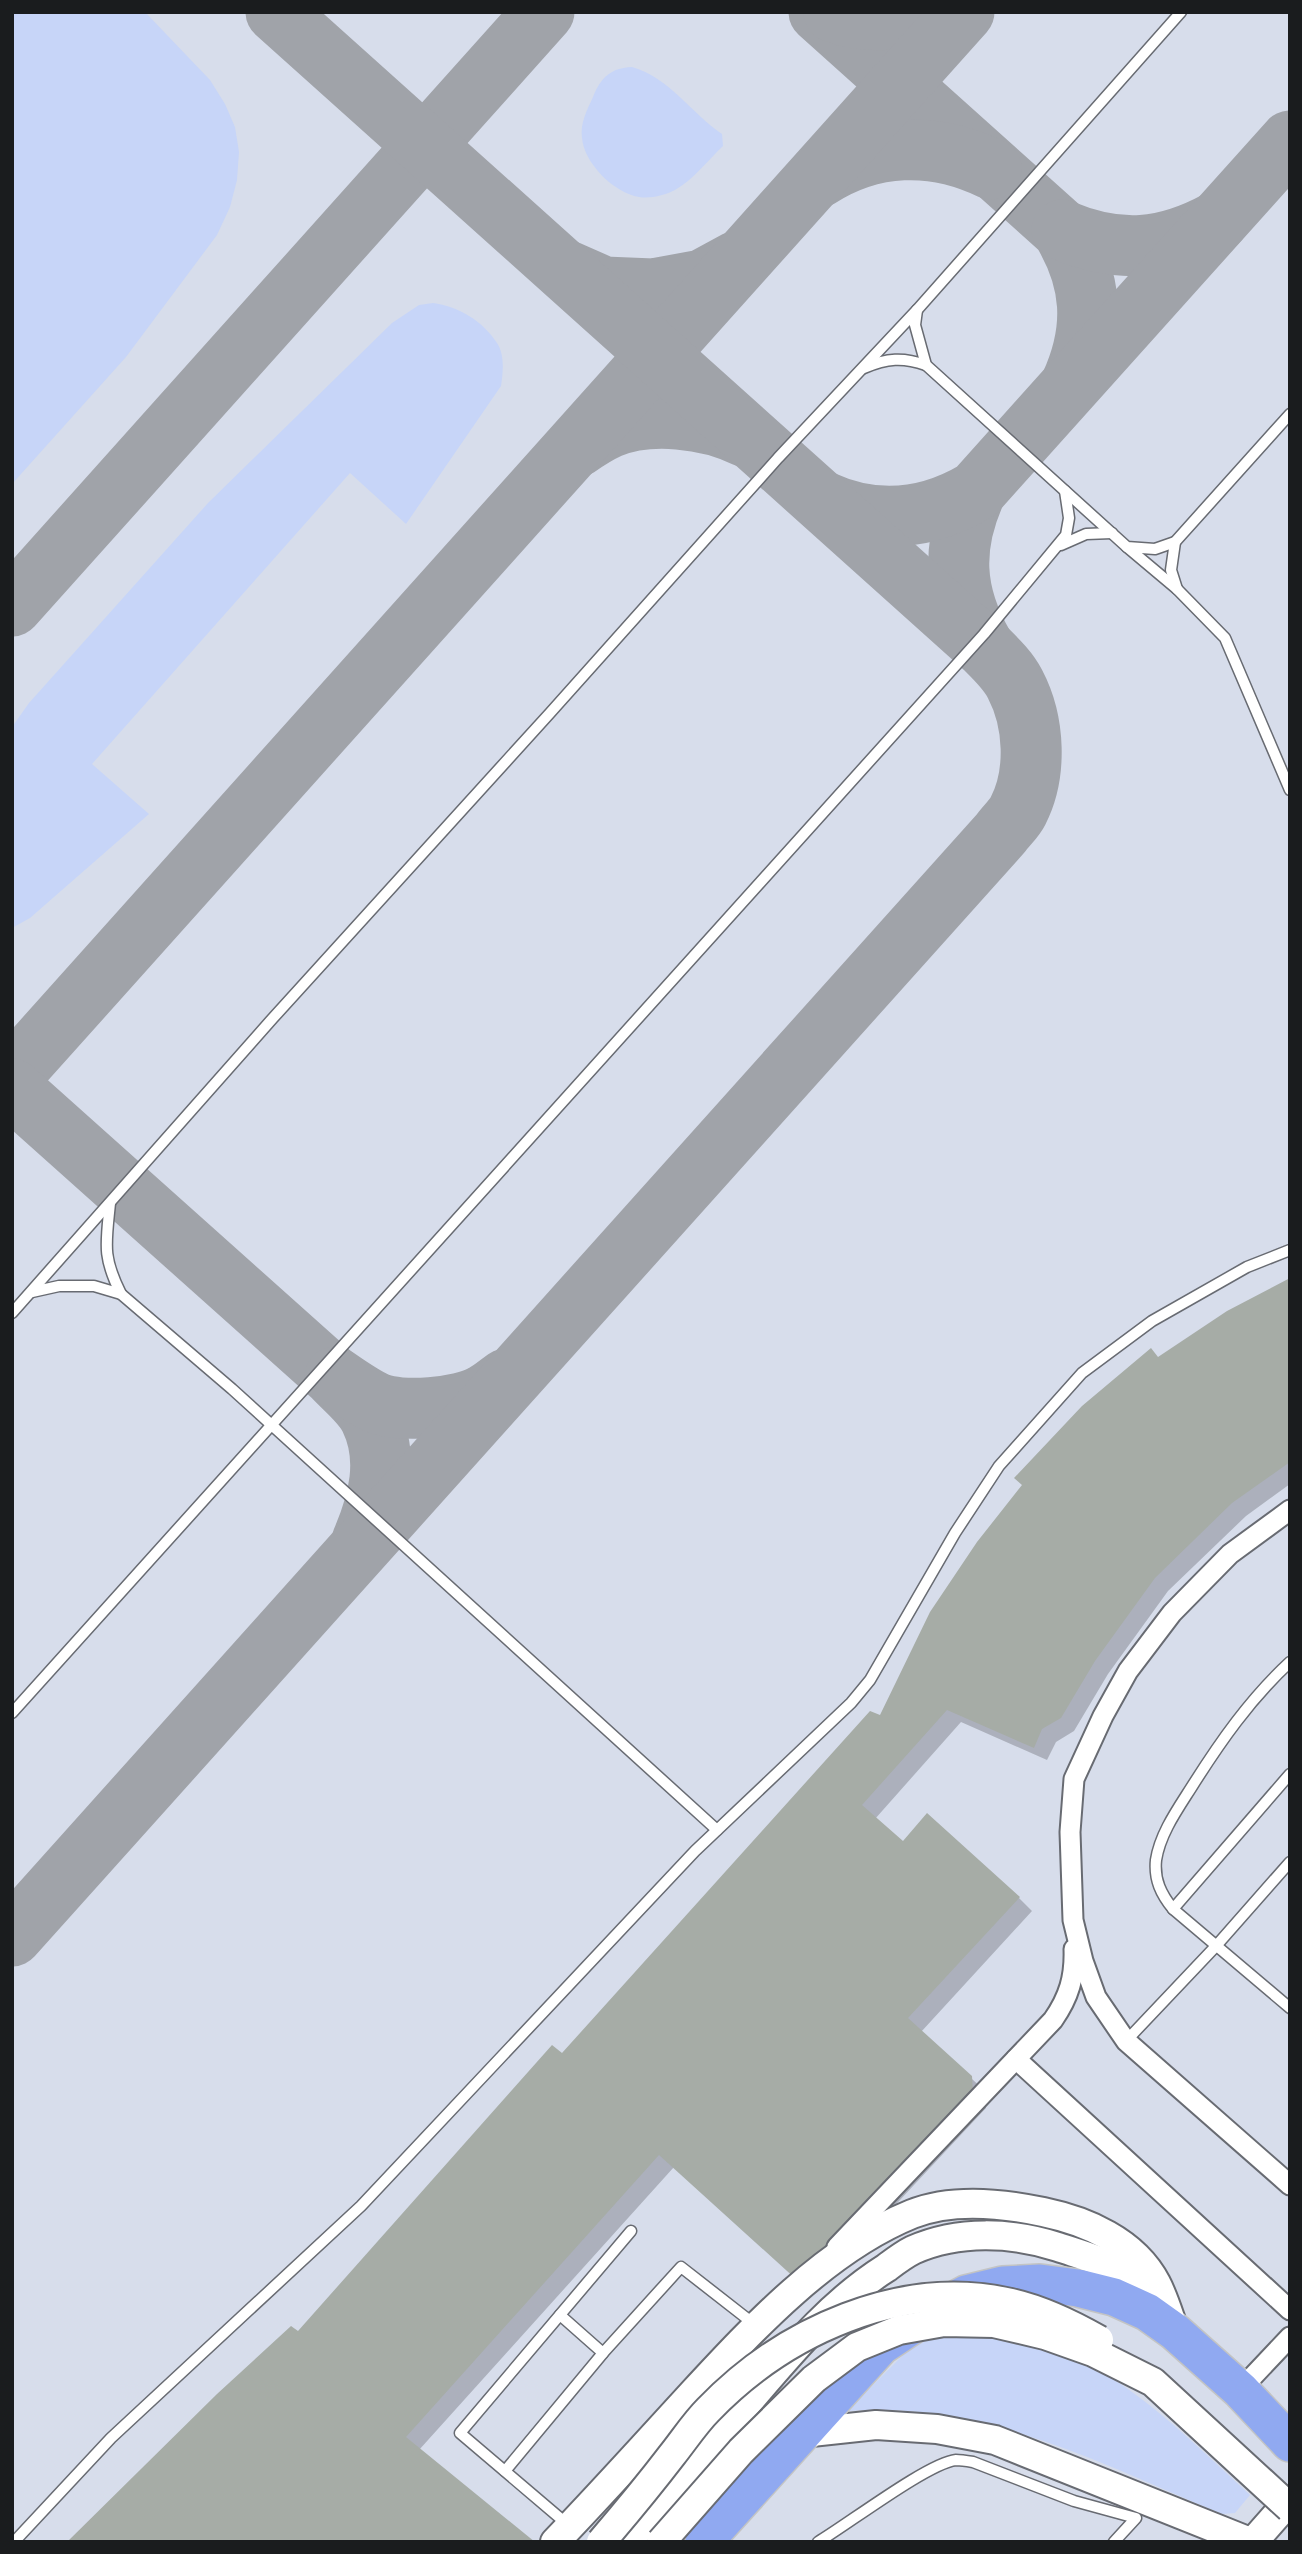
<svg xmlns="http://www.w3.org/2000/svg" width="1302" height="2554" viewBox="0 0 1302 2554" font-family="Barlow,sans-serif">
  <rect width="100%" height="100%" fill="#e5e8f0"/>
  <!-- built -->
  <rect fill="#d7ddeb" x="12" y="12" width="1278" height="2530"/>
  <!-- green -->
  <g fill="#c7d5f8">
    <polygon points="12,12 145,12 210,80 225,104 235,127 239,152 237,180 230,207 217,235 126,357 12,484"/>
    <path d="M632,67C669,77 692,114 722,134L723,146C708,160 693,180 675,190C665,195 651,199 639,197C614,193 584,163 582,138C580,123 587,110 593,97C601,77 611,68 632,67Z"/>
    <path d="M433,303C458,306 483,321 497,343C505,355 503,373 501,386L406,524L350,473L92,764L149,814L30,918L12,928V727L29,703L208,503L392,323L419,305Z"/>
    <path d="M967,2334C995,2335 1025,2338 1052,2348C1130,2377 1190,2440 1250,2495L1235,2513L1222,2514C1101,2464 982,2400 847,2411L917,2341Z"/>
  </g>
  <!-- shadow -->
  <polygon fill="#0003" points="1290,1280 1290,1484 1246,1516 1168,1591 1108,1674 1074,1731 1056,1742 1047,1760 961,1722 875,1819 903,1843 1019,1898 1032,1911 921,2032 985,2091 986,2108 813,2293 674,2167 419,2450 70,2542 299,2333 881,1717 1159,1359"/>
  <g fill="none" stroke-linecap="round" stroke-linejoin="round">
    <!-- taxiway -->
    <g stroke="#a0a3a9" stroke-width="61">
      <path d="M819,12L1062,230C1093,281 1096,329 1071,384"/>
      <path d="M834,12C866,25 903,19 936,12"/>
      <path d="M818,178C872,143 933,141 991,169"/>
      <path d="M1062,230C1119,254 1165,250 1218,221"/>
      <polyline points="568,271 604,287 653,289 702,280 737,261"/>
      <path d="M577,447C587,440 598,433 609,428C649,411 708,418 746,437"/>
      <path d="M976,491C951,546 953,593 983,645"/>
      <path d="M822,501C874,525 927,520 976,491L1290,141"/>
      <polyline points="12,606 544,12"/>
      <polyline points="12,1075 964,12"/>
      <path d="M12,1089L333,1376C345,1389 362,1402 370,1418C390,1459 379,1501 362,1541"/>
      <path d="M335,1377C348,1386 362,1396 377,1403C401,1413 460,1408 483,1395C491,1391 499,1384 506,1379"/>
      <path d="M12,1936L1001,833C1006,826 1014,819 1018,811C1037,774 1035,722 1015,684C1008,670 995,658 984,647L276,12"/>
    </g>
  </g>
  <!-- building -->
  <polygon fill="#a6aca6" points="1290,1278 1290,1462 1232,1503 1155,1578 1095,1661 1061,1718 1042,1729 1034,1748 947,1710 862,1805 903,1841 927,1813 1020,1897 908,2018 972,2076 973,2094 798,2281 659,2155 406,2437 535,2542 67,2542 217,2394 291,2326 298,2331 552,2045 562,2053 870,1711 880,1715 930,1612 977,1542 1022,1485 1014,1478 1082,1406 1151,1348 1158,1357 1227,1311"/>
  <g fill="none" stroke-linecap="round" stroke-linejoin="round">
    <!-- lane casing -->
    <g stroke="#686b72" stroke-width="13">
      <g id="lane">
        <polyline points="917,310 915,325 926,365 1127,547 1155,549 1175,542 1290,414"/>
        <path d="M864,368C887,358 903,357 926,365"/>
        <polyline points="1175,542 1171,570 1177,589"/>
        <polyline points="1061,545 1086,534 1112,533"/>
        <polyline points="1127,547 1177,589 1225,638 1290,790"/>
        <path d="M110,1203C106,1244 102,1256 121,1294"/>
        <polyline points="32,1292 59,1286 94,1286 121,1294 232,1389 717,1830"/>
        <polyline points="12,1313 273,1018 550,713 778,458 917,310 1181,12"/>
        <path d="M1290,1662C1250,1699 1220,1742 1191,1788C1177,1810 1160,1834 1156,1860C1154,1880 1161,1894 1173,1909L1290,2008"/>
        <polyline points="12,1713 984,634 1066,535 1069,518 1065,491"/>
        <polyline points="1173,1909 1290,1774"/>
        <polyline points="1126,2041 1216,1946 1290,1862"/>
        <polyline points="560,2315 603,2353 681,2267 754,2324"/>
        <polyline points="505,2471 603,2353"/>
        <polyline points="567,2524 460,2433 631,2231"/>
        <polyline points="14,2542 111,2438 361,2206 695,1851 851,1703 870,1680 955,1533 999,1466 1082,1373 1152,1321 1247,1267 1290,1250"/>
        <path d="M818,2542C847,2525 928,2463 956,2460C961,2460 967,2461 973,2462L1074,2501L1136,2518L1114,2542"/>
      </g>
    </g>
    <!-- street casing -->
    <g stroke="#686b72" stroke-width="23">
      <g id="street">
        <polyline points="1290,1510 1230,1554 1172,1613 1128,1671 1103,1716 1074,1779 1070,1832 1073,1920 1083,1961 1096,1997 1126,2041 1290,2185"/>
        <polyline points="1016,2059 1290,2310"/>
        <path d="M837,2247L1053,2020C1069,1997 1075,1977 1074,1949"/>
        <polyline points="1240,2390 1290,2337"/>
      </g>
    </g>
    <!-- secondary casing -->
    <g stroke="#686b72" stroke-width="32">
      <g id="secondary">
        <polyline points="802,2433 876,2425 937,2429 995,2440 1250,2542"/>
        <path d="M555,2542C602,2493 647,2443 692,2394C754,2327 826,2249 912,2214C952,2198 1001,2203 1043,2212C1086,2221 1134,2241 1156,2283C1164,2298 1169,2316 1175,2332"/>
        <path d="M627,2542C669,2495 709,2448 749,2401C791,2352 832,2302 886,2268C894,2262 903,2255 913,2250C958,2230 1012,2232 1058,2247C1100,2261 1125,2265 1152,2302"/>
        <polyline points="1253,2542 1290,2500"/>
      </g>
    </g>
    <!-- highway casing -->
    <g stroke="#c3c4c4" stroke-width="40">
      <polyline id="highway" points="704,2542 881,2346 929,2314 966,2294 1003,2285 1040,2283 1078,2288 1114,2297 1147,2312 1175,2332 1240,2390 1290,2443"/>
    </g>
    <!-- lane -->
    <use href="#lane" stroke="#fff" stroke-width="10"/>
    <!-- street -->
    <use href="#street" stroke="#fff" stroke-width="19"/>
    <!-- secondary -->
    <use href="#secondary" stroke="#fff" stroke-width="28"/>
    <!-- highway -->
    <use href="#highway" stroke="#90a9f1" stroke-width="37"/>
    <!-- secondary-bridge casing -->
    <g stroke="#686b72" stroke-width="32" stroke-linecap="butt">
      <g id="secondary-bridge">
        <path d="M601,2542C625,2514 649,2485 672,2455C684,2440 695,2423 708,2410C784,2331 901,2278 1011,2303C1042,2310 1071,2324 1099,2340"/>
        <polyline points="661,2542 741,2451 814,2379 857,2347 899,2330 944,2322 994,2323 1045,2335 1093,2352 1153,2382 1290,2508"/>
      </g>
    </g>
    <!-- secondary-bridge -->
    <use href="#secondary-bridge" stroke="#fff" stroke-width="28"/>
  </g>
  <!-- border -->
  <rect width="1302" height="2554" fill="none" stroke="#1a1c1e" stroke-width="28"/>
</svg>
